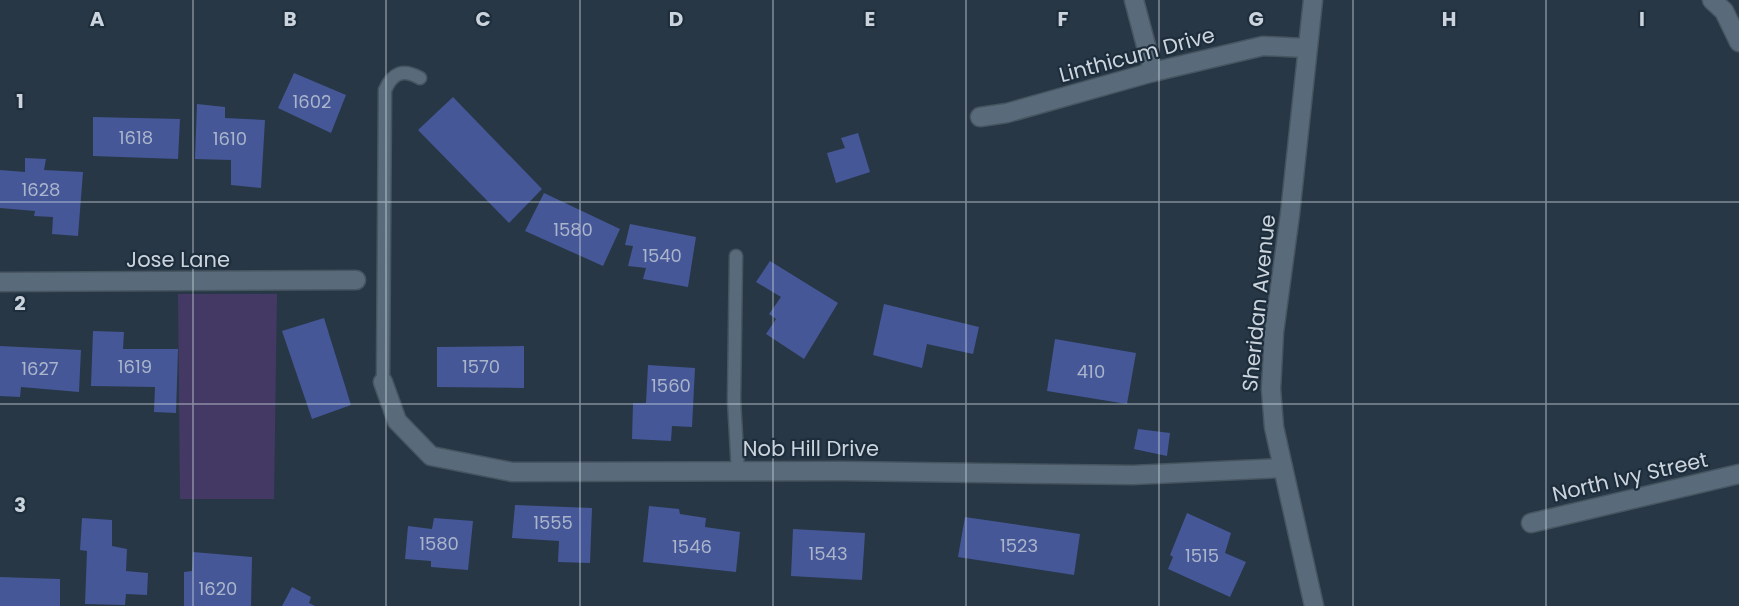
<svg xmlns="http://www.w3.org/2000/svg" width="1739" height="606" viewBox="0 0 1739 606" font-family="Poppins,sans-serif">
  <rect width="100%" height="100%" fill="#273745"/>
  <!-- green -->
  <polygon fill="#443964" points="178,294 277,294 274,499 180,499"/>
  <!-- building -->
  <g fill="#455797">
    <polygon points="294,73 346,95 331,133 278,108"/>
    <polygon points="453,97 542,189 509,223 418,130"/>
    <polygon points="197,104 225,107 225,118 265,120 261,188 231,185 231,160 195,159"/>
    <polygon points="93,117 180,119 178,159 93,156"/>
    <polygon points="858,133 870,172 836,183 827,153 845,148 841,138"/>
    <polygon points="25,158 46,159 44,170 83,172 78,236 52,234 53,217 34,216 35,211 0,208 0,170 25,172"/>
    <polygon points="544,193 620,229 603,266 525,231"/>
    <polygon points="630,224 696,237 688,287 643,279 646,268 628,266 633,246 625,245"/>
    <polygon points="770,261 838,303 804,359 766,334 776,319 769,314 781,297 756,282"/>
    <polygon points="884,304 979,327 973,354 927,344 922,368 873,355"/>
    <polygon points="324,318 351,405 312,419 282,331"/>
    <polygon points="93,331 124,332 123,349 178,349 176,413 154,412 155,387 91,386"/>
    <polygon points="1055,339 1136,353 1127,404 1047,391"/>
    <polygon points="0,346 81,350 79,392 21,387 20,397 0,396"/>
    <polygon points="524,346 524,388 437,387 437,347"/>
    <polygon points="648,365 695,368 692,427 672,426 671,441 632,439 633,403 646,403"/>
    <polygon points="1138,429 1170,433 1167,456 1134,449"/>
    <polygon points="515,505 592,508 590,563 558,562 559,541 512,538"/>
    <polygon points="649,506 679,509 680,514 706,518 705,527 740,532 736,572 643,562"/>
    <polygon points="1187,513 1231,533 1225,553 1246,562 1230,597 1168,569 1173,557 1170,555"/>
    <polygon points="965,517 1080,534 1074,575 958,557"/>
    <polygon points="82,518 112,520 112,546 127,549 126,571 148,573 147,595 126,594 125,605 85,604 87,551 80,550"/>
    <polygon points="434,518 473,521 468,570 431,567 431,561 405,559 408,526 432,529"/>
    <polygon points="793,529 865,533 862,580 791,576"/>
    <polygon points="193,552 252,557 251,606 184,606 184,572 192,571"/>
    <polygon points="0,577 60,579 60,606 0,606"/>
    <polygon points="292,587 311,597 309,603 315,606 282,606"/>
  </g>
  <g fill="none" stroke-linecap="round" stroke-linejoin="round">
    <!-- service casing -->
    <g stroke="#475560" stroke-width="15">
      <g id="service">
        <polyline points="736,256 734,400 738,471"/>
        <path d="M383,382L385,90C393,72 403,69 420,78"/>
      </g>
    </g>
    <!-- minor casing -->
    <g stroke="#475560" stroke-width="21">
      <g id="minor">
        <polyline points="1134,0 1153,72"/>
        <polyline points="1712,0 1724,11 1739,42"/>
        <polyline points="980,117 1007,113 1153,72 1263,46 1306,48"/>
        <polyline points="0,282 356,280"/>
        <polyline points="383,382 397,421 431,456 512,472 843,471 1133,475 1283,468"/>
        <polyline points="1531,523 1739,474"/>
      </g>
    </g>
    <!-- tertiary casing -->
    <g stroke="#475560" stroke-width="21">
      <polyline id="tertiary" points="1313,0 1290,214 1274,332 1271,389 1274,427 1314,606"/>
    </g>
    <!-- service -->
    <use href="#service" stroke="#596b7b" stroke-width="12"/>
    <!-- minor -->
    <use href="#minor" stroke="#596b7b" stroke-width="18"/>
    <!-- tertiary -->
    <use href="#tertiary" stroke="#596b7b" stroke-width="18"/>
  </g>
  <!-- grid -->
  <path fill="none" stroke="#cbd4dd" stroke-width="1.5" stroke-opacity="0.55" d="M193,0V606M386,0V606M580,0V606M773,0V606M966,0V606M1159,0V606M1353,0V606M1546,0V606M0,202H1739M0,404H1739"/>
  <g text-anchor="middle" stroke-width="4.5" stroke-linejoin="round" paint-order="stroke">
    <!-- number labels -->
    <g font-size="18" fill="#aab5cc">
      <text x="312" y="108">1602</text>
      <text x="136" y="144">1618</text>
      <text x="230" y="145">1610</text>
      <text x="41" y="196">1628</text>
      <text x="573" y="236">1580</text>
      <text x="662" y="262">1540</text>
      <text x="135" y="373">1619</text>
      <text x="481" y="373">1570</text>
      <text x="40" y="375">1627</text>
      <text x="1091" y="378">410</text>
      <text x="671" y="392">1560</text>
      <text x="553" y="529">1555</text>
      <text x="439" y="550">1580</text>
      <text x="1019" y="552">1523</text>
      <text x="692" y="553">1546</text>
      <text x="828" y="560">1543</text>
      <text x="1202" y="562">1515</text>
      <text x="218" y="595">1620</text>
    </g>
    <!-- street labels -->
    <g font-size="21" fill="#cbd4dd" stroke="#1d2d3b">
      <text transform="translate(1137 55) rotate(-15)" y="7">Linthicum Drive</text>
      <text x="178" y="267">Jose Lane</text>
      <text transform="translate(1259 303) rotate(-84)" y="7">Sheridan Avenue</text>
      <text x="811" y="456">Nob Hill Drive</text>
      <text transform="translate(1630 477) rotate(-13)" y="7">North Ivy Street</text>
    </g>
  </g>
  <g font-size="20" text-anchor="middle" font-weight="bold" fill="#cbd4dd" stroke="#1d2d3b" stroke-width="4.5" stroke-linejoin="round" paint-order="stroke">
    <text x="97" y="26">A</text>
    <text x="290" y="26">B</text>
    <text x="483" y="26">C</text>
    <text x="676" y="26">D</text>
    <text x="870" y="26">E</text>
    <text x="1063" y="26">F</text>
    <text x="1256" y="26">G</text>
    <text x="1449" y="26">H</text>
    <text x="1642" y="26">I</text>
    <text x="20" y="108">1</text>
    <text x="20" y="310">2</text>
    <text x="20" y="512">3</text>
  </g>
</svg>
